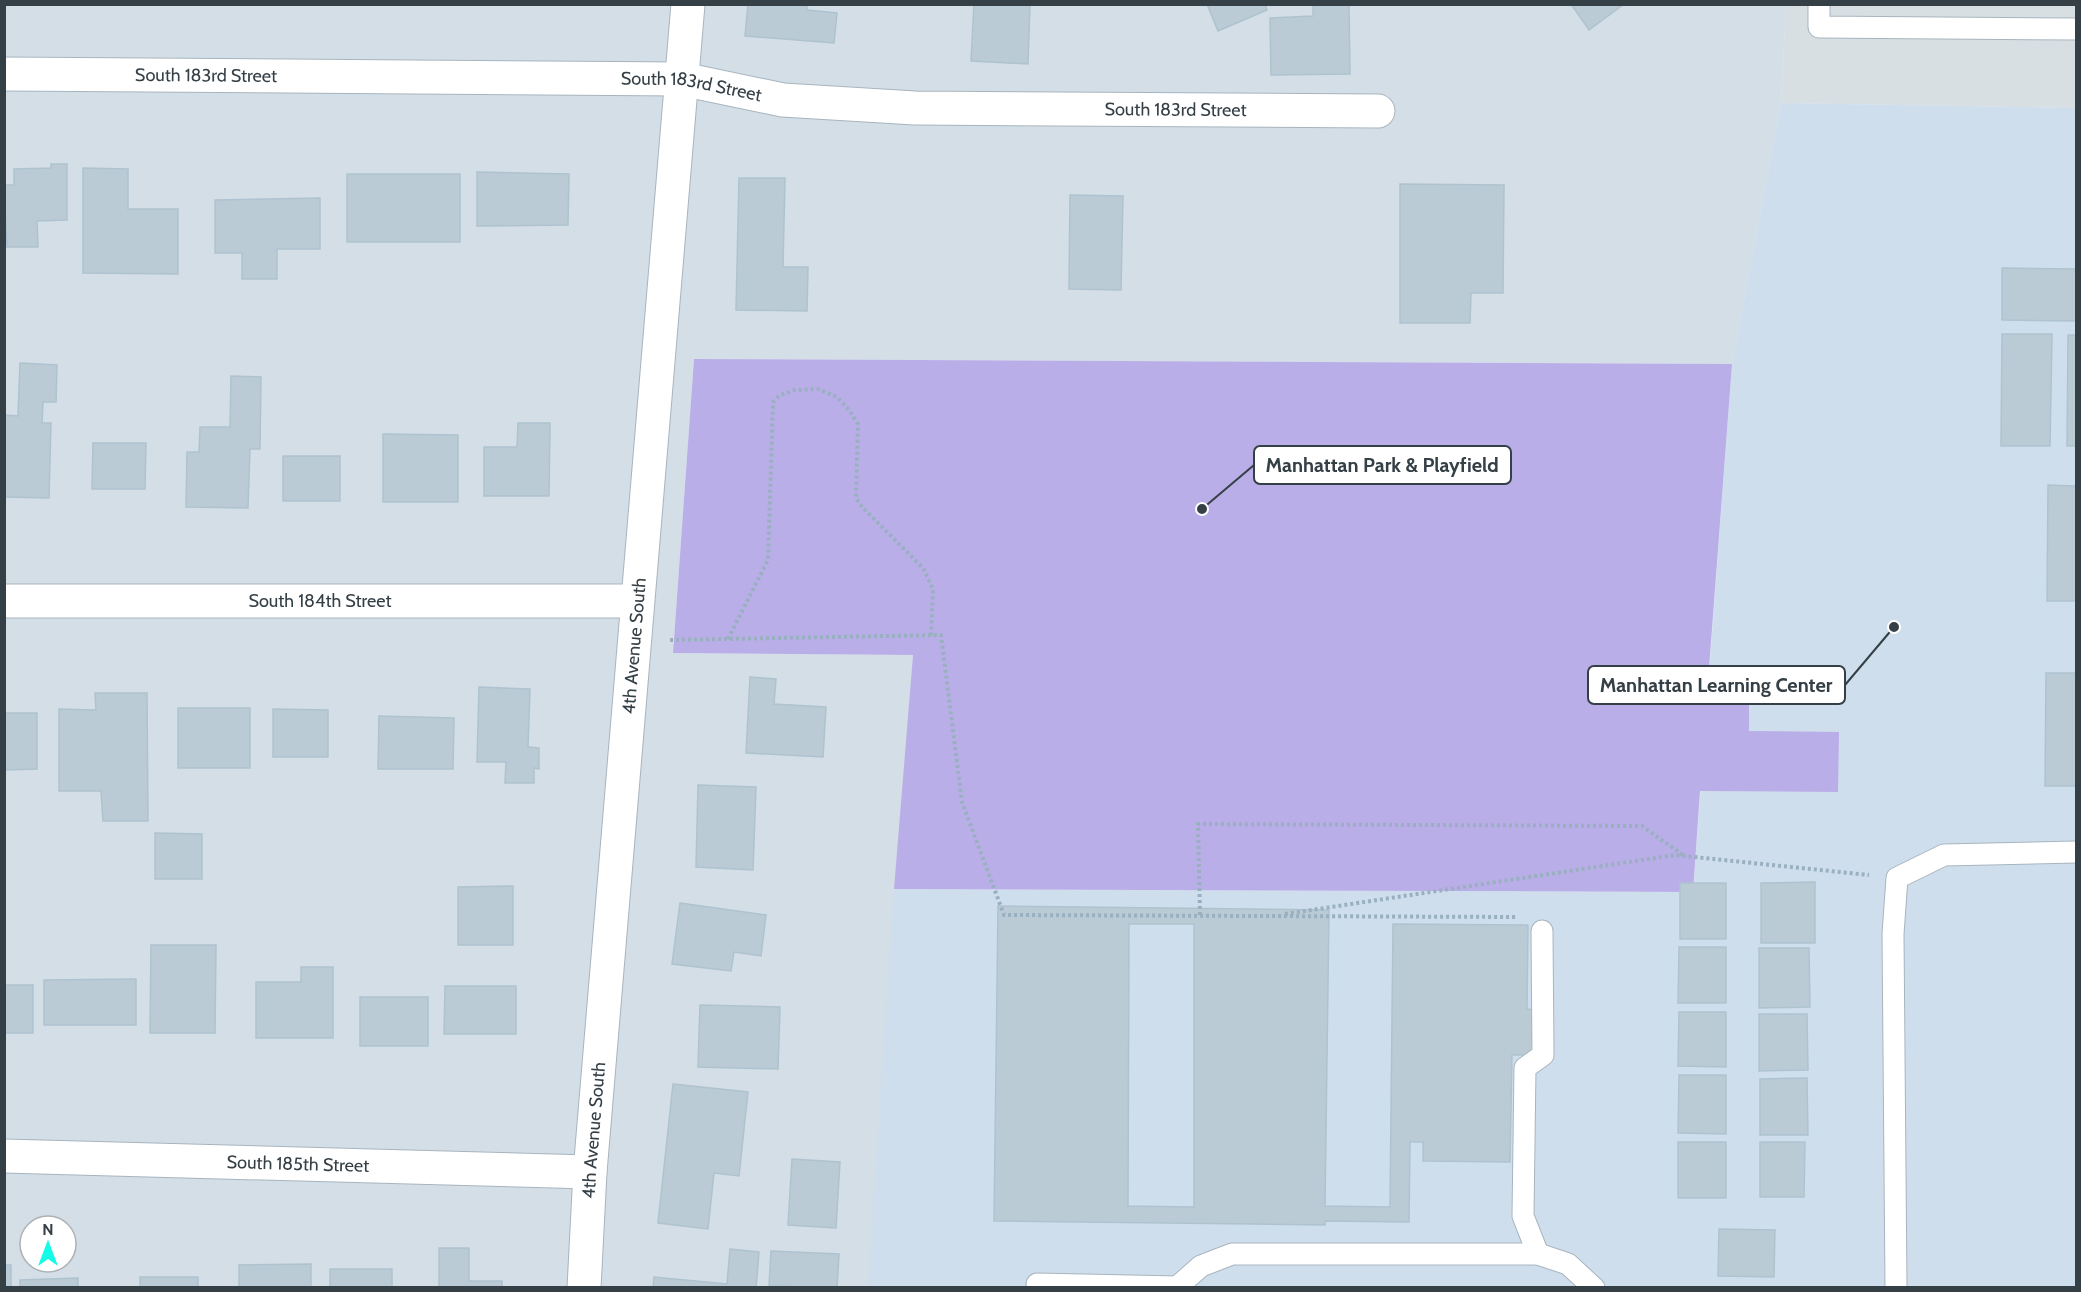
<svg xmlns="http://www.w3.org/2000/svg" width="2081" height="1292" viewBox="0 0 2081 1292" font-family="Cabin,sans-serif">
  <rect width="100%" height="100%" fill="#e6edf3"/>
  <!-- residential -->
  <path fill="#d3dee7" fill-rule="evenodd" d="M5,5H1786L1781,103L1732,364L694,359L673,653L913,655L869,1287L5,1288ZM30,1226H66V1262H30Z"/>
  <!-- industrial -->
  <polygon fill="#d7dfe2" points="1786,5 2076,5 2076,108 1781,103"/>
  <!-- education -->
  <polygon fill="#cfdeec" points="1781,103 2076,108 2076,1287 868,1288 894,889 1693,892 1732,364"/>
  <!-- green -->
  <polygon fill="#baaee8" points="694,359 1732,364 1707,695 1749,696 1749,731 1839,732 1838,792 1700,791 1693,892 894,889 913,655 673,653"/>
  <!-- building -->
  <g fill="#bbcbd5" stroke="#aec3cf" stroke-width="1.5" fill-rule="evenodd">
    <polygon points="748,4 807,4 807,10 837,13 834,43 745,36"/>
    <polygon points="974,4 1030,4 1028,64 971,61"/>
    <polygon points="1207,4 1265,4 1267,10 1218,31"/>
    <polygon points="1313,4 1349,4 1350,74 1271,75 1270,18 1313,16"/>
    <polygon points="1571,4 1624,4 1589,30"/>
    <polygon points="51,164 67,164 67,220 37,221 38,247 7,247 4,185 14,185 14,169 51,168"/>
    <polygon points="83,168 128,169 128,209 178,209 178,274 83,273"/>
    <polygon points="477,172 569,174 568,225 477,226"/>
    <rect x="347" y="174" width="113" height="68"/>
    <polygon points="739,178 785,178 783,267 808,267 807,311 736,310"/>
    <polygon points="1400,184 1504,185 1503,293 1471,293 1470,323 1400,323"/>
    <polygon points="1070,195 1123,196 1121,290 1069,289"/>
    <polygon points="320,198 320,249 277,249 277,279 242,279 242,253 215,253 215,200"/>
    <polygon points="2002,268 2076,269 2076,321 2002,320"/>
    <polygon points="2002,334 2052,334 2050,446 2001,446"/>
    <polygon points="2068,335 2076,335 2076,446 2067,446"/>
    <polygon points="20,363 57,365 56,402 43,402 42,423 51,423 49,498 4,497 4,415 18,416"/>
    <polygon points="231,376 261,377 260,449 250,449 248,508 186,507 187,452 199,452 200,427 230,427"/>
    <polygon points="518,423 550,423 549,496 484,496 484,447 517,447"/>
    <polygon points="383,434 458,435 458,502 383,502"/>
    <polygon points="93,443 146,443 145,489 92,489"/>
    <rect x="283" y="456" width="57" height="45"/>
    <polygon points="2048,485 2076,486 2076,601 2047,601"/>
    <polygon points="2046,673 2076,673 2076,786 2045,786"/>
    <polygon points="750,677 776,679 774,704 826,707 823,757 746,753"/>
    <polygon points="479,687 530,689 528,747 539,748 539,769 534,768 534,783 505,783 506,762 477,762"/>
    <polygon points="95,693 147,693 148,821 103,821 101,791 59,791 59,709 96,710"/>
    <rect x="178" y="708" width="72" height="60"/>
    <polygon points="273,709 328,710 328,757 273,757"/>
    <polygon points="4,713 37,713 37,769 4,770"/>
    <polygon points="379,716 454,718 453,769 378,769"/>
    <polygon points="698,785 756,787 753,870 696,867"/>
    <polygon points="155,833 202,834 202,879 155,879"/>
    <polygon points="1815,882 1815,943 1761,943 1761,883"/>
    <rect x="1680" y="883" width="46" height="56"/>
    <polygon points="513,886 513,945 458,945 458,887"/>
    <polygon points="680,903 766,915 761,956 734,952 731,971 672,964"/>
    <path d="M998,906L1329,910L1325,1206L1390,1207L1393,924L1528,925L1527,1009L1541,1010L1540,1055H1512L1510,1162L1423,1161V1142H1410L1409,1222L1325,1221V1225L994,1221ZM1129,924H1194V1207L1128,1206Z"/>
    <polygon points="151,945 216,945 215,1033 150,1033"/>
    <polygon points="1679,947 1726,947 1726,1003 1678,1003"/>
    <polygon points="1759,948 1809,948 1810,1007 1759,1008"/>
    <polygon points="301,967 333,967 333,1038 256,1038 256,982 301,982"/>
    <polygon points="136,979 136,1025 44,1025 44,980"/>
    <rect x="4" y="985" width="29" height="48"/>
    <polygon points="445,986 516,986 516,1034 444,1034"/>
    <rect x="360" y="997" width="68" height="49"/>
    <polygon points="700,1005 780,1007 778,1069 698,1067"/>
    <polygon points="1679,1012 1726,1012 1726,1067 1678,1066"/>
    <polygon points="1759,1014 1807,1014 1808,1070 1759,1071"/>
    <polygon points="1679,1075 1726,1075 1726,1134 1678,1133"/>
    <polygon points="1807,1078 1808,1135 1760,1135 1760,1079"/>
    <polygon points="673,1084 748,1092 739,1176 714,1173 708,1229 658,1223"/>
    <rect x="1678" y="1142" width="48" height="56"/>
    <polygon points="1760,1142 1805,1142 1804,1197 1760,1197"/>
    <polygon points="792,1159 840,1162 836,1228 788,1225"/>
    <polygon points="1719,1229 1775,1230 1774,1277 1718,1276"/>
    <polygon points="439,1248 469,1248 469,1281 502,1281 502,1288 439,1288"/>
    <polygon points="730,1249 759,1252 756,1288 653,1288 654,1277 727,1284"/>
    <polygon points="771,1251 839,1254 837,1288 769,1286"/>
    <polygon points="311,1264 311,1288 239,1288 239,1265"/>
    <rect x="4" y="1265" width="7" height="23"/>
    <rect x="330" y="1269" width="62" height="19"/>
    <rect x="140" y="1277" width="58" height="11"/>
    <polygon points="78,1278 78,1288 20,1288 20,1280"/>
  </g>
  <g fill="none" stroke-linecap="round" stroke-linejoin="round">
    <!-- service casing -->
    <g stroke="#a8b5be" stroke-width="23">
      <g id="service">
        <polyline points="1819,4 1819,27 2076,29"/>
        <polyline points="1538,1254 1523,1216 1525,1068 1543,1055 1542,931"/>
        <polyline points="1037,1284 1177,1287"/>
        <polyline points="1176,1288 1201,1266 1232,1254 1538,1254 1568,1264 1594,1288"/>
        <polyline points="1896,1288 1893,934 1897,878 1944,855 2076,852"/>
      </g>
    </g>
    <!-- minor casing -->
    <g stroke="#a8b5be" stroke-width="35">
      <g id="minor">
        <path id="s1" d="M4,74L682,79L783,100L915,108L1378,111"/>
        <path id="s2" d="M4,601H637"/>
        <path id="s3" d="M4,1156L590,1172"/>
        <path id="s4" d="M584,1288L590,1172L688,4"/>
      </g>
    </g>
    <!-- path -->
    <g stroke="#99b0c0" stroke-width="4" stroke-dasharray="3 3" stroke-linecap="butt">
      <polyline points="728,639 768,560 773,402 780,395 795,390 818,389 837,397 849,410 858,424 856,498 863,508 923,568 933,589 931,636"/>
      <polyline points="670,640 941,635 962,802 1004,915 1518,917"/>
      <polyline points="1285,914 1675,855 1869,875"/>
      <polyline points="1200,915 1198,824 1642,826 1683,855"/>
    </g>
    <!-- service -->
    <use href="#service" stroke="#fff" stroke-width="21"/>
    <!-- minor -->
    <use href="#minor" stroke="#fff" stroke-width="33"/>
  </g>
  <g text-anchor="middle" stroke-width="4.5" stroke-linejoin="round" paint-order="stroke">
    <!-- street labels -->
    <g font-size="18" fill="#353f46" stroke="#fff">
      <text dy="6" stroke="none"><textPath href="#s1" startOffset="202">South 183rd Street</textPath></text>
      <text dy="6" stroke="none"><textPath href="#s1" startOffset="688">South 183rd Street</textPath></text>
      <text dy="6" stroke="none"><textPath href="#s1" startOffset="1174">South 183rd Street</textPath></text>
      <text dy="6" stroke="none"><textPath href="#s2" startOffset="316">South 184th Street</textPath></text>
      <text dy="6" stroke="none"><textPath href="#s4" startOffset="644">4th Avenue South</textPath></text>
      <text dy="6" stroke="none"><textPath href="#s4" startOffset="158">4th Avenue South</textPath></text>
      <text dy="6" stroke="none"><textPath href="#s3" startOffset="294">South 185th Street</textPath></text>
    </g>
  </g>
  <!-- callouts -->
  <path fill="none" stroke="#353f46" stroke-width="2" d="M1202 509L1254 465M1894 627L1845 685"/>
  <g fill="#353f46" stroke="#fff" stroke-width="2">
    <circle cx="1202" cy="509" r="6"/>
    <circle cx="1894" cy="627" r="6"/>
  </g>
  <g fill="#fff" stroke="#353f46" stroke-width="2">
    <rect x="1254" y="446" width="257" height="38" rx="6"/>
    <rect x="1588" y="666" width="257" height="38" rx="6"/>
  </g>
  <g font-size="20" text-anchor="middle" font-weight="bold" fill="#353f46">
    <text x="1382" y="472">Manhattan Park &amp; Playfield</text>
    <text x="1716" y="692">Manhattan Learning Center</text>
  </g>
  <!-- border -->
  <rect width="2081" height="1292" fill="none" stroke="#353f46" stroke-width="12"/>
  <!-- north arrow -->
  <g transform="translate(48 1244)"><circle r="28" fill="#ffffff" stroke="#aeb2b5" stroke-width="1.5"/>
  <path d="M0-4.5L10 22L0 15L-10 22Z" fill="#14fce8"/>
  <text y="-9" font-size="16" font-weight="bold" text-anchor="middle" fill="#353f46">N</text>
  </g>
</svg>
